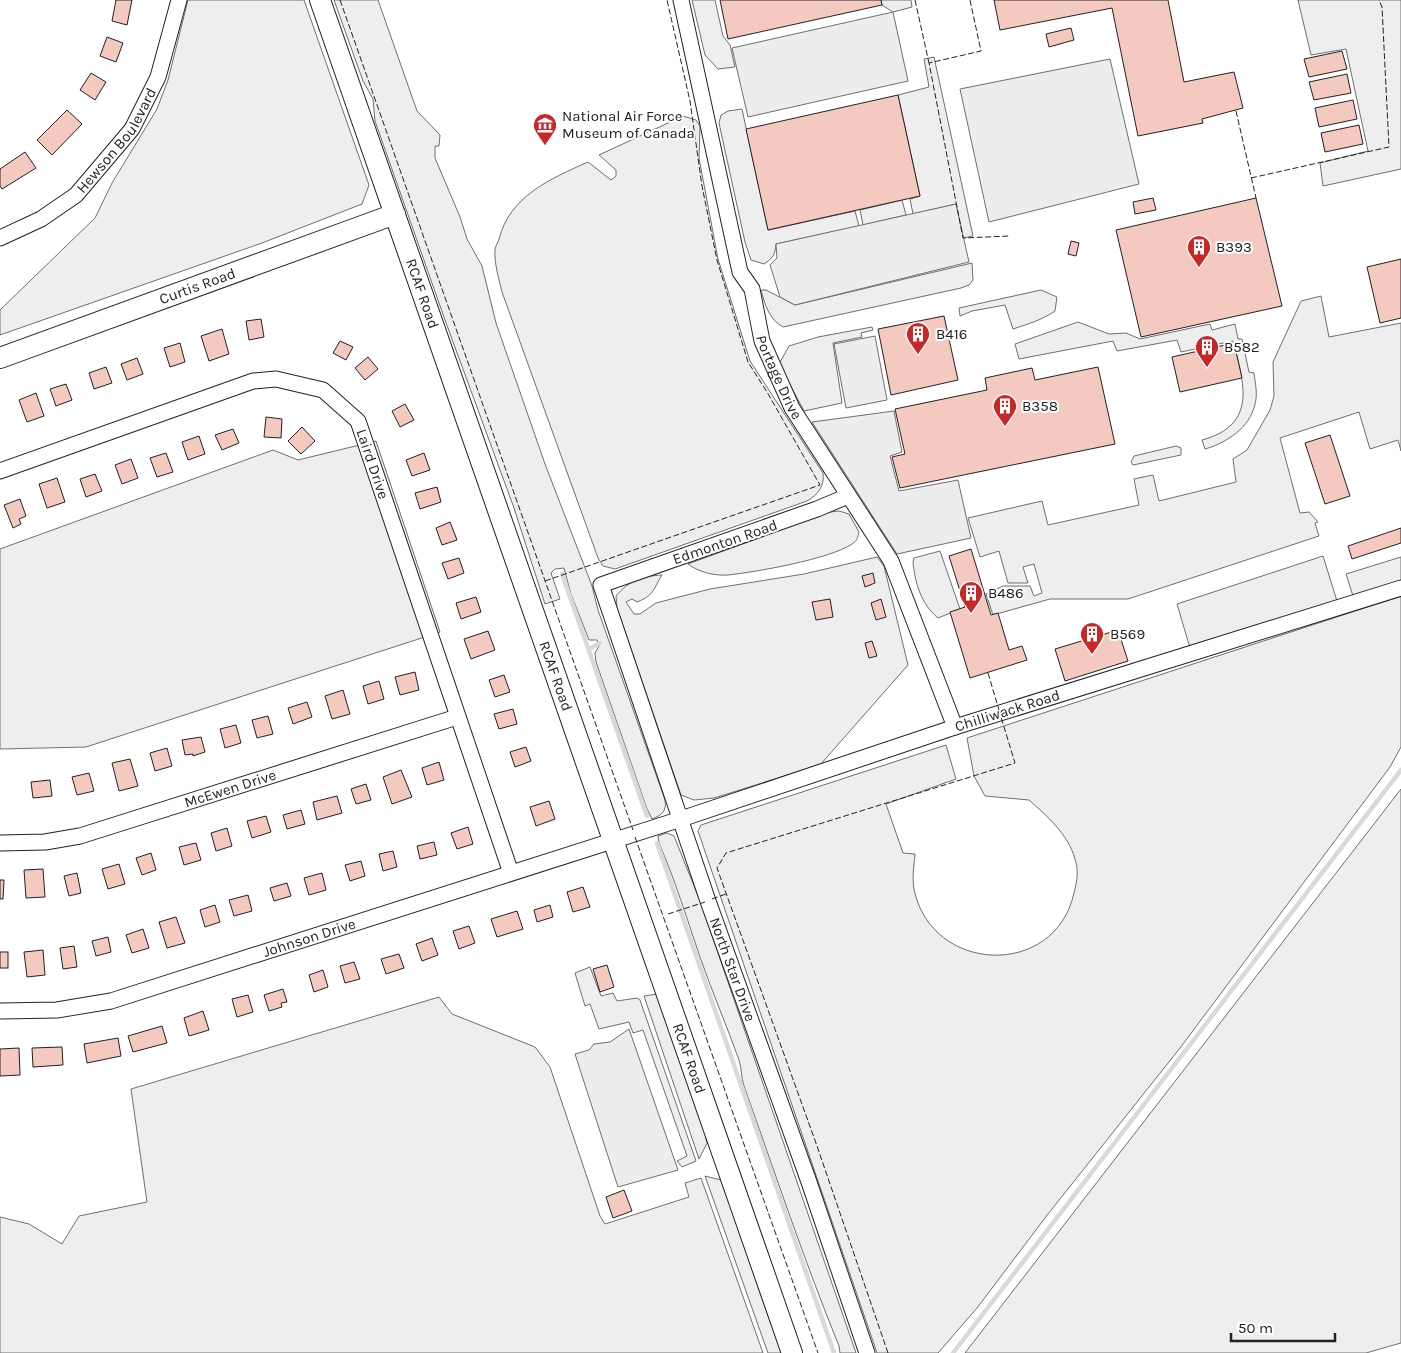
<svg xmlns="http://www.w3.org/2000/svg" width="1401" height="1353" viewBox="0 0 1401 1353" font-family="Karla,sans-serif">
  <rect width="100%" height="100%" fill="#fff"/>
  <!-- green -->
  <g fill="#eee" stroke="#6f6f6f">
    <polygon points="188,0 304,0 369,185 362,204 262,243 0,335 0,310 95,218 112,183 157,109 168,80"/>
    <path d="M334,0H378L417,111L440,135L439,146H435V158L460,217L467,239L482,266L496,323L545,464L592,586L598,610L665,800C667,811 662,815 652,819L647,809L596,662L595,653L599,646L597,640H589L571,594L564,568L555,569L551,573L560,599L545,604L514,508L445,320L375,121L373,99L363,81Z"/>
    <polygon points="692,0 715,0 723,36 730,45 735,67 718,69 705,55"/>
    <polygon points="881,0 911,0 912,7 893,12 882,5"/>
    <polygon points="1298,0 1401,0 1401,169 1323,186 1320,163 1368,151 1346,49 1311,55"/>
    <polygon points="934,57 973,236 963,238 956,204 913,214 910,199 920,196 898,95 929,87 924,59"/>
    <path d="M742,109L768,230L855,211L859,226L776,244C775,255 773,258 764,264L751,260L745,242L719,123L721,115L728,111Z"/>
    <path d="M683,116L696,120L700,126L699,158L718,259L750,361L823,473C825,485 818,495 807,501L615,569L603,566L598,558L502,292C499,279 494,263 495,250C495,246 498,243 499,239C510,196 550,179 588,162L611,180L616,176V170L599,155Z"/>
    <polygon points="902,200 906,215 863,225 860,210"/>
    <path d="M972,263L973,280L969,285L961,288L783,327C769,319 765,305 761,290H766L795,305Z"/>
    <path d="M1041,290L1057,297L1055,311C1042,320 1028,324 1013,329L1005,305L972,311L960,316L959,308Z"/>
    <polygon points="1321,296 1329,337 1401,323 1401,451 1398,440 1370,449 1359,412 1280,438 1300,513 1309,512 1318,522 1315,523 1319,536 1128,599 1050,599 993,615 986,594 1003,586 1030,586 1034,596 1042,593 1034,564 1023,567 1028,583 1008,583 999,551 980,557 968,518 1042,501 1048,525 1139,505 1134,479 1153,475 1159,501 1236,482 1233,459 1247,450 1270,410 1274,396 1273,362 1301,301"/>
    <path d="M1078,322L1109,334L1126,333L1140,339L1210,324L1212,330L1235,324L1238,339H1242L1249,372L1254,373C1255,382 1258,394 1255,404C1250,428 1226,443 1205,449L1202,440C1258,425 1244,383 1233,341L1181,352L1177,340L1117,351L1113,341L1019,359L1015,344Z"/>
    <polygon points="872,327 873,330 861,333 862,337 833,343 842,403 804,411 779,364 789,346 818,337"/>
    <polygon points="376,441 440,632 86,747 0,749 0,549 273,450 298,460"/>
    <polygon points="1176,446 1181,448 1181,455 1133,465 1131,462 1134,456"/>
    <path d="M839,511L849,514L859,532C858,537 857,541 852,544C830,559 756,572 728,575C715,576 698,572 688,564L830,512Z"/>
    <path d="M940,551L960,609L938,618C921,604 915,583 913,562L914,558Z"/>
    <polygon points="1323,556 1337,601 1190,648 1177,604"/>
    <path d="M877,557L884,566L908,665L820,765L714,798L694,800L681,795L617,608L616,596C628,581 643,576 662,575C653,589 655,595 637,602L632,599L626,602L634,614H640L656,603L710,589L804,574Z"/>
    <polygon points="1401,557 1401,581 1353,596 1346,574"/>
    <path d="M1401,596V747L1390,767L1180,1048L1048,1214L977,1308L938,1353H877L698,831L701,825L946,745L956,779L886,804L903,853L915,854C914,865 912,878 914,889C931,974 1055,979 1074,893C1077,881 1079,870 1075,859C1068,834 1047,816 1029,800L985,796L974,776L967,738Z"/>
    <polygon points="1401,789 1401,1343 1366,1353 965,1353"/>
    <path d="M667,833L674,836L700,901L856,1353H840L839,1346C804,1260 775,1173 744,1086C741,1078 742,1069 739,1060C727,1026 712,992 700,957C687,919 675,880 659,843L658,836Z"/>
    <polygon points="590,967 601,996 613,993 617,1001 637,998 640,1000 696,1161 682,1167 677,1161 687,1156 643,1030 633,1033 629,1022 599,1029 590,1004 585,1006 575,973"/>
    <polygon points="657,994 703,1126 707,1143 699,1159 644,996"/>
    <polygon points="439,997 452,1014 535,1047 550,1067 600,1216 605,1224 689,1197 685,1183 701,1178 763,1353 0,1353 0,1217 29,1224 62,1244 79,1216 147,1202 131,1089"/>
    <polygon points="705,1176 721,1180 724,1185 782,1353 768,1353"/>
  </g>
  <!-- parking -->
  <g fill="#ededed" stroke="#6f6f6f">
    <polygon points="893,12 908,81 748,117 732,48"/>
    <polygon points="1110,59 1139,184 989,222 960,89"/>
    <polygon points="956,204 969,262 795,305 780,297 770,265 777,258 776,244"/>
    <polygon points="875,336 887,400 846,408 834,344"/>
    <polygon points="894,411 902,452 890,456 899,491 958,480 971,538 897,554 812,422"/>
    <polygon points="629,1029 678,1170 618,1187 575,1054 589,1050 594,1044 610,1042"/>
  </g>
  <g fill="none" stroke-linecap="round" stroke-linejoin="round">
    <!-- stream -->
    <g stroke="#d9d9d9" stroke-width="4.5">
      <polyline points="562,574 647,816"/>
      <polyline points="589,649 600,643"/>
      <polyline points="657,843 834,1353"/>
      <polyline points="953,1353 1401,770"/>
    </g>
  </g>
  <!-- building -->
  <g fill="#f3c9c0" stroke="#222">
    <polygon points="116,0 132,0 127,25 112,21"/>
    <polygon points="720,0 881,0 882,5 728,39"/>
    <polygon points="994,0 1168,0 1184,82 1234,72 1243,108 1202,119 1203,123 1138,136 1112,8 1000,30"/>
    <polygon points="1071,28 1074,40 1049,47 1046,34"/>
    <polygon points="107,37 123,43 116,62 100,56"/>
    <polygon points="1342,51 1347,69 1309,77 1304,59"/>
    <polygon points="91,73 106,82 95,100 80,90"/>
    <polygon points="1347,74 1351,93 1314,100 1309,82"/>
    <polygon points="898,95 920,196 768,230 746,129"/>
    <polygon points="1353,100 1357,119 1319,127 1315,108"/>
    <polygon points="67,110 82,124 52,155 37,140"/>
    <polygon points="1359,125 1363,144 1325,152 1321,133"/>
    <polygon points="25,152 36,168 2,189 0,186 0,169"/>
    <polygon points="1153,198 1156,210 1135,214 1133,202"/>
    <polygon points="1256,198 1282,306 1141,337 1116,230"/>
    <polygon points="1071,241 1079,243 1076,256 1068,254"/>
    <polygon points="1401,259 1401,318 1380,323 1367,267"/>
    <polygon points="944,316 958,380 891,395 878,329"/>
    <polygon points="261,319 264,337 249,340 246,321"/>
    <polygon points="222,329 229,354 209,361 201,336"/>
    <polygon points="340,341 353,347 346,360 333,353"/>
    <polygon points="180,343 185,362 170,367 164,348"/>
    <polygon points="1234,343 1242,378 1180,392 1172,357"/>
    <polygon points="368,357 378,369 365,380 355,368"/>
    <polygon points="137,358 143,374 127,380 121,364"/>
    <polygon points="106,367 112,383 94,389 89,373"/>
    <polygon points="1098,367 1115,444 900,488 892,457 905,454 895,409 987,390 985,378 1032,368 1035,380"/>
    <polygon points="66,384 72,400 56,406 50,389"/>
    <polygon points="36,393 44,416 27,422 19,400"/>
    <polygon points="405,404 414,420 400,427 392,411"/>
    <polygon points="266,417 282,419 281,438 264,437"/>
    <polygon points="302,427 315,441 301,454 288,441"/>
    <polygon points="233,429 239,443 222,450 215,435"/>
    <polygon points="1330,435 1350,496 1325,504 1305,443"/>
    <polygon points="199,436 205,454 188,460 182,442"/>
    <polygon points="166,453 173,472 157,477 150,458"/>
    <polygon points="424,453 430,470 412,476 406,460"/>
    <polygon points="131,459 138,478 122,484 115,465"/>
    <polygon points="95,474 102,491 86,497 80,479"/>
    <polygon points="57,478 65,502 47,508 39,484"/>
    <polygon points="437,487 441,502 420,509 415,493"/>
    <polygon points="20,499 26,516 19,519 21,524 13,528 4,505"/>
    <polygon points="450,522 457,540 442,545 436,528"/>
    <polygon points="1401,528 1401,543 1352,559 1348,546"/>
    <polygon points="971,549 991,615 998,613 1009,650 1022,646 1027,660 970,678 950,612 965,607 949,556"/>
    <polygon points="459,558 464,573 448,579 442,563"/>
    <polygon points="873,573 875,583 865,587 862,576"/>
    <polygon points="476,597 481,612 461,619 456,603"/>
    <polygon points="830,599 833,617 816,620 812,602"/>
    <polygon points="881,599 886,617 876,620 871,603"/>
    <polygon points="1118,630 1128,661 1065,681 1055,649"/>
    <polygon points="488,631 495,650 471,659 464,639"/>
    <polygon points="872,641 877,656 869,658 865,643"/>
    <polygon points="415,672 419,690 400,695 395,677"/>
    <polygon points="504,675 510,692 495,697 489,680"/>
    <polygon points="379,681 384,699 368,704 363,686"/>
    <polygon points="343,690 350,714 332,719 325,696"/>
    <polygon points="307,702 312,717 293,724 288,708"/>
    <polygon points="513,709 517,724 499,729 494,714"/>
    <polygon points="268,716 273,734 257,738 252,720"/>
    <polygon points="236,725 241,743 225,748 220,729"/>
    <polygon points="201,737 205,752 193,756 193,754 185,755 182,740"/>
    <polygon points="526,747 531,761 515,767 510,752"/>
    <polygon points="167,748 172,766 155,771 150,753"/>
    <polygon points="130,759 138,786 119,791 112,763"/>
    <polygon points="439,762 444,780 427,785 422,768"/>
    <polygon points="401,770 412,797 392,804 383,777"/>
    <polygon points="89,773 94,791 77,795 72,777"/>
    <polygon points="50,780 52,796 33,798 31,782"/>
    <polygon points="366,784 371,800 356,804 351,789"/>
    <polygon points="337,796 342,813 317,820 313,802"/>
    <polygon points="549,801 555,819 536,826 530,807"/>
    <polygon points="301,810 305,824 287,829 283,815"/>
    <polygon points="266,816 271,832 252,838 247,821"/>
    <polygon points="468,827 473,844 457,849 451,833"/>
    <polygon points="227,828 232,846 216,851 211,833"/>
    <polygon points="434,842 437,855 420,859 417,846"/>
    <polygon points="196,843 201,860 184,865 179,847"/>
    <polygon points="393,851 397,867 383,871 379,854"/>
    <polygon points="151,853 156,870 142,875 136,858"/>
    <polygon points="361,861 365,876 350,881 345,865"/>
    <polygon points="119,864 125,884 108,889 102,869"/>
    <polygon points="43,869 45,897 26,898 24,870"/>
    <polygon points="77,873 81,893 69,896 64,876"/>
    <polygon points="322,873 326,890 309,895 304,878"/>
    <polygon points="0,880 4,880 3,899 0,899"/>
    <polygon points="287,883 291,896 274,901 270,888"/>
    <polygon points="583,887 590,907 573,912 567,892"/>
    <polygon points="248,895 252,911 234,916 229,900"/>
    <polygon points="215,905 220,922 205,927 200,910"/>
    <polygon points="550,905 553,917 537,922 534,910"/>
    <polygon points="517,911 523,929 497,937 491,919"/>
    <polygon points="176,917 185,943 167,948 159,922"/>
    <polygon points="469,926 475,943 459,949 453,931"/>
    <polygon points="143,929 149,948 132,953 126,935"/>
    <polygon points="108,937 111,952 96,956 92,941"/>
    <polygon points="432,938 438,955 422,961 416,944"/>
    <polygon points="74,946 77,967 63,969 60,948"/>
    <polygon points="43,950 45,975 27,977 24,952"/>
    <rect x="0" y="952" width="8" height="16"/>
    <polygon points="399,954 404,968 386,974 381,959"/>
    <polygon points="354,962 360,979 345,983 340,966"/>
    <polygon points="607,965 614,987 600,992 593,969"/>
    <polygon points="323,970 328,987 314,992 309,975"/>
    <polygon points="283,989 287,1002 281,1003 282,1007 269,1011 264,995"/>
    <polygon points="248,995 253,1012 237,1017 232,999"/>
    <polygon points="203,1011 209,1030 189,1036 184,1018"/>
    <polygon points="162,1026 167,1043 133,1052 128,1036"/>
    <polygon points="118,1038 121,1056 87,1063 84,1044"/>
    <polygon points="62,1047 63,1065 33,1067 32,1048"/>
    <polygon points="19,1048 20,1075 0,1076 0,1049"/>
    <polygon points="624,1190 632,1211 613,1218 606,1197"/>
  </g>
  <g fill="none" stroke-linecap="round" stroke-linejoin="round">
    <!-- minor casing -->
    <g stroke="#222" stroke-width="17">
      <g id="minor">
        <path id="s1" d="M681,0L740,272L752,289L762,341L792,408L891,561L955,727"/>
        <path id="s2" d="M0,238L41,219L76,195L132,129L158,77L179,0"/>
        <path id="s3" d="M0,471L253,381L276,379L323,390L358,421L511,873"/>
        <path id="s4" d="M848,496L817,509L601,585L708,901L809,1182L867,1353"/>
        <path id="s5" d="M0,843L45,842L80,836L457,717"/>
        <path id="s6" d="M0,1011L57,1010L111,1001L681,819L955,727L1401,588"/>
      </g>
    </g>
    <!-- major casing -->
    <g stroke="#222" stroke-width="22">
      <g id="major">
        <path id="s7" d="M320,0L792,1353"/>
        <path id="s8" d="M0,358L395,214"/>
      </g>
    </g>
    <!-- minor -->
    <use href="#minor" stroke="#fff" stroke-width="15"/>
    <!-- major -->
    <use href="#major" stroke="#fff" stroke-width="20"/>
    <!-- fence -->
    <g stroke="#222" stroke-width="1" stroke-dasharray="6 2.5" stroke-linecap="butt">
      <polyline points="340,0 633,830"/>
      <polyline points="915,0 929,63"/>
      <polyline points="970,0 981,51 929,63 963,238 1010,236"/>
      <polyline points="1236,111 1256,198"/>
      <polyline points="1251,178 1389,147 1382,7 1379,0"/>
      <polyline points="545,581 820,485 767,392 748,362 717,260 702,186 690,101 667,0"/>
      <polyline points="988,673 999,710"/>
      <polyline points="635,837 818,1353"/>
      <polyline points="712,899 726,894"/>
      <polyline points="668,914 705,902"/>
      <polyline points="888,1353 817,1146 717,868 726,853 1015,763 1001,717"/>
    </g>
  </g>
  <!-- icons -->
  <defs>
    <g id="museum-pin" transform="scale(1.25)"><path d="M0 17L-7.5 6A9.5 9.5 0 1 1 7.5 6Z" fill="#c62828" stroke="#fff"/><path d="M0-6L6-3V-2H-6V-3ZM-5-1h2V3h-2ZM-1-1h2V3h-2ZM3-1h2V3H3ZM-6 4H6V6H-6Z" fill="#fff"/></g>
    <g id="building-pin" transform="scale(1.25)"><path d="M0 17L-7.5 6A9.5 9.5 0 1 1 7.5 6Z" fill="#c62828" stroke="#fff"/><path d="M-4-6H4V6H1V3H-1V6H-4ZM-2.5-4.3h1.7v1.8h-1.7ZM.8-4.3h1.7v1.8H.8ZM-2.5-1h1.7V.8h-1.7ZM.8-1h1.7V.8H.8Z" fill="#fff"/></g>
  </defs>
  <g fill-rule="evenodd">
    <use href="#museum-pin" x="545" y="125"/>
    <use href="#building-pin" x="1199" y="247"/>
    <use href="#building-pin" x="918" y="334"/>
    <use href="#building-pin" x="1207" y="347"/>
    <use href="#building-pin" x="1005" y="406"/>
    <use href="#building-pin" x="971" y="593"/>
    <use href="#building-pin" x="1092" y="634"/>
  </g>
  <g text-anchor="middle" stroke-width="4" stroke-linejoin="round" paint-order="stroke">
    <!-- poi labels -->
    <g font-size="15" fill="#222" stroke="#fff" text-anchor="start">
      <text x="562" y="121">National Air Force<tspan x="562" dy="17">Museum of Canada</tspan></text>
      <text x="1216" y="252">B393</text>
      <text x="936" y="339">B416</text>
      <text x="1224" y="352">B582</text>
      <text x="1022" y="411">B358</text>
      <text x="988" y="598">B486</text>
      <text x="1110" y="639">B569</text>
    </g>
    <!-- street labels -->
    <g font-size="15" fill="#222" stroke="#fff">
      <text dy="5" stroke="none"><textPath href="#s2" startOffset="156">Hewson Boulevard</textPath></text>
      <text dy="5" stroke="none"><textPath href="#s8" startOffset="210">Curtis Road</textPath></text>
      <text dy="5" stroke="none"><textPath href="#s7" startOffset="311">RCAF Road</textPath></text>
      <text dy="5" stroke="none"><textPath href="#s1" startOffset="392">Portage Drive</textPath></text>
      <text dy="5" stroke="none"><textPath href="#s3" startOffset="432">Laird Drive</textPath></text>
      <text transform="translate(725 542) rotate(-19)" y="5">Edmonton Road</text>
      <text dy="5" stroke="none"><textPath href="#s7" startOffset="716">RCAF Road</textPath></text>
      <text dy="5" stroke="none"><textPath href="#s6" startOffset="1054">Chilliwack Road</textPath></text>
      <text dy="5" stroke="none"><textPath href="#s5" startOffset="238">McEwen Drive</textPath></text>
      <text dy="5" stroke="none"><textPath href="#s6" startOffset="320">Johnson Drive</textPath></text>
      <text dy="5" stroke="none"><textPath href="#s4" startOffset="669">North Star Drive</textPath></text>
      <text dy="5" stroke="none"><textPath href="#s7" startOffset="1121">RCAF Road</textPath></text>
    </g>
  </g>
  <!-- scale -->
  <path d="M1231 1333v8h104v-8" fill="none" stroke="#222222" stroke-width="2.5"/>
  <text x="1238" y="1333" font-size="15" fill="#222222" stroke="#ffffff" stroke-width="4" paint-order="stroke">50 m</text>
</svg>
